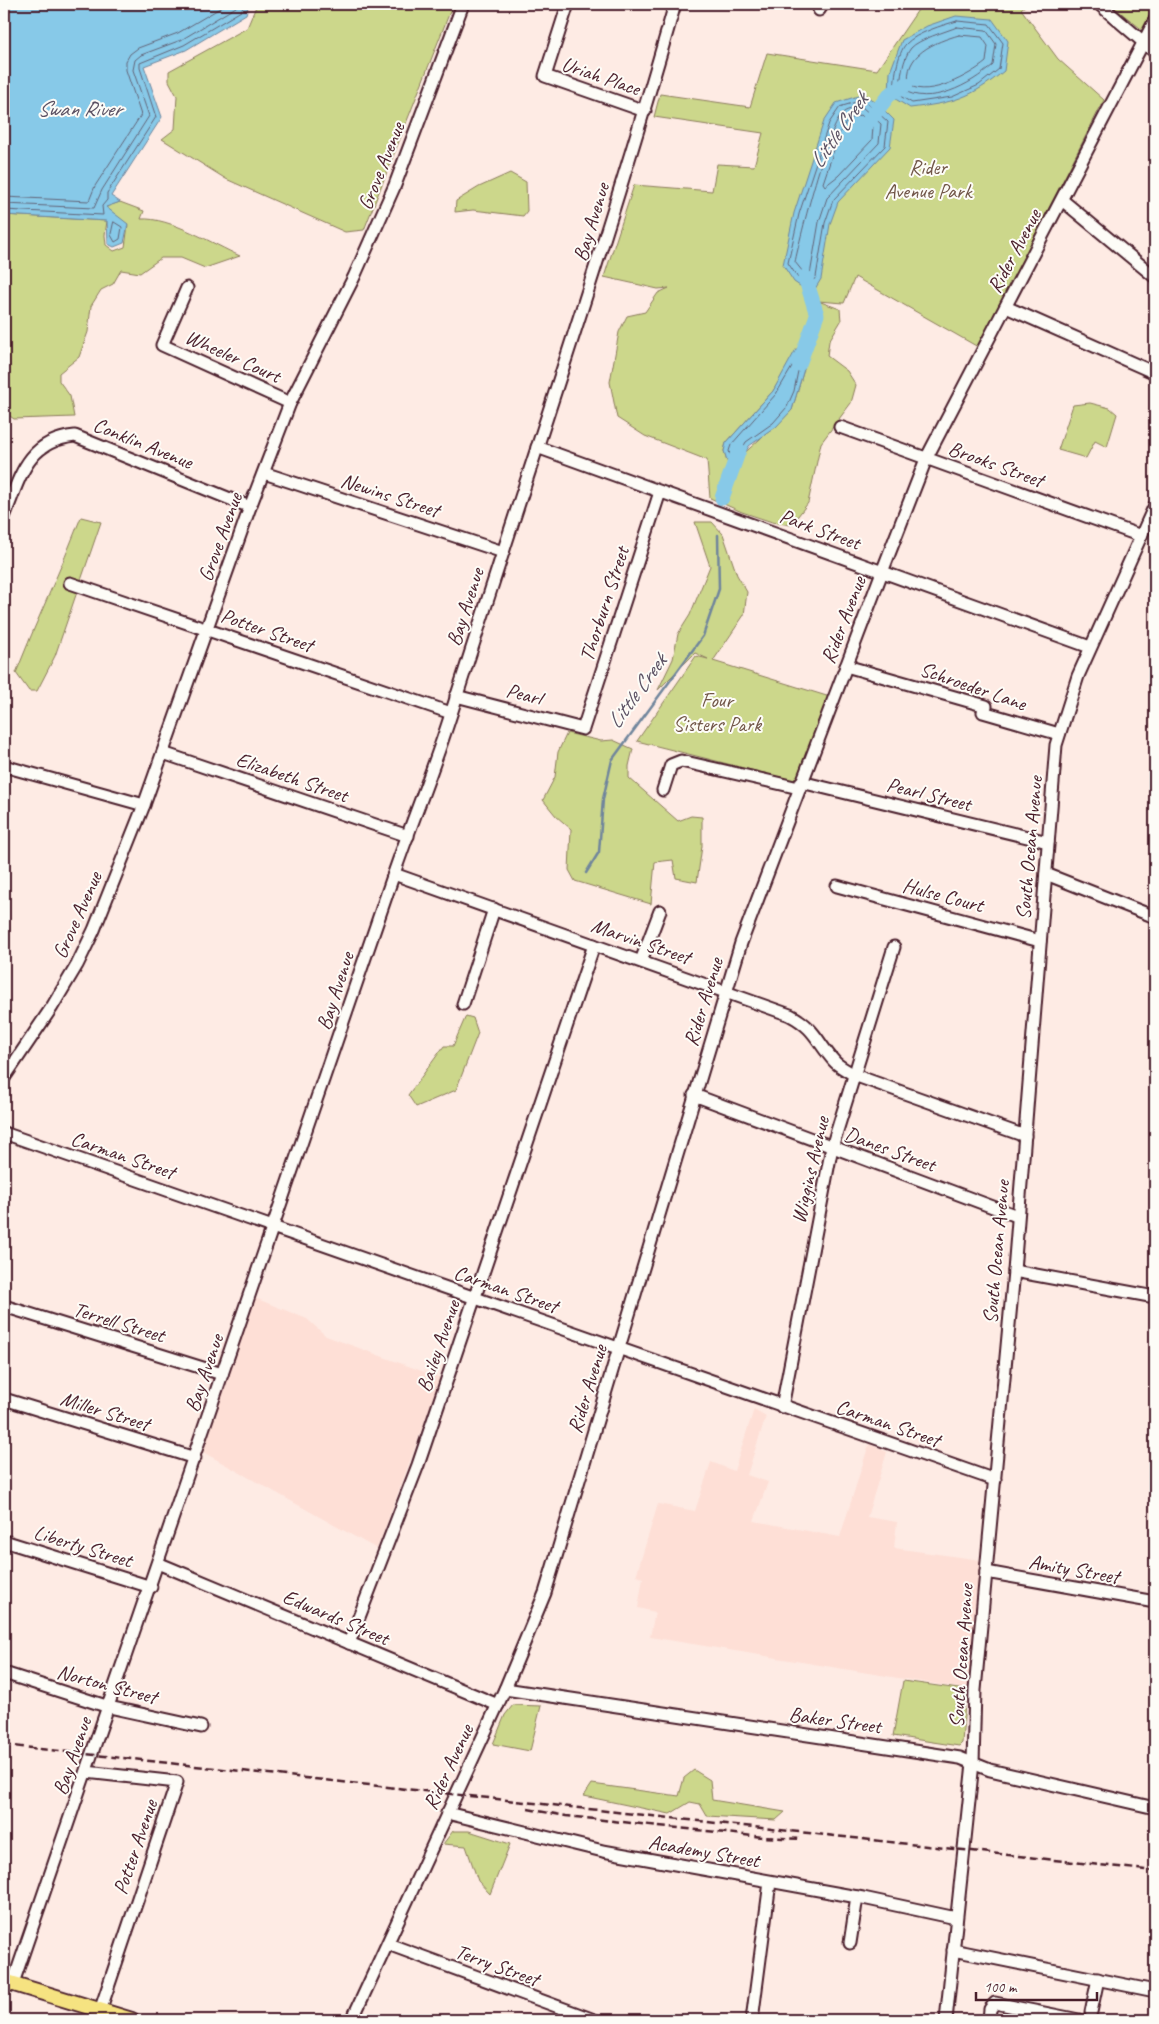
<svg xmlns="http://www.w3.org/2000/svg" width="1159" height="2024" viewBox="0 0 1159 2024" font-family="Caveat,sans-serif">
  <rect width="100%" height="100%" fill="#feebe4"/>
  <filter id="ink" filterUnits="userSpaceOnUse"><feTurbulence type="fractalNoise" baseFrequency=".02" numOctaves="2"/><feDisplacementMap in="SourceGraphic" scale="10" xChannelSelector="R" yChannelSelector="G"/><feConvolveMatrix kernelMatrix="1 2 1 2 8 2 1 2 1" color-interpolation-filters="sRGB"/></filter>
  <g filter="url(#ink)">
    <!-- built -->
    <g fill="#fedfd6">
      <polygon points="255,1298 307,1319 326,1336 441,1378 377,1549 203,1452"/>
      <polygon points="754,1409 766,1416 747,1475 768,1482 754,1521 840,1537 869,1444 887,1452 867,1517 897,1522 894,1548 981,1560 971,1690 650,1637 655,1612 638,1608 643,1578 636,1576 658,1504 695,1511 711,1462 734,1471"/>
    </g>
    <!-- green -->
    <g fill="#ccd78b" stroke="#8b7b5b" fill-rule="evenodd">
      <polygon points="257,4 453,4 364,230 345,232 226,179 162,139 175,129 177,96 169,81 169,71 247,28"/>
      <path d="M922,4H1027L1021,9L1058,59L1104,100L978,347L855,277L844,303L818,301L840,309L841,321L829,341L827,356L847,371L856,385L851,403L821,443L808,503L791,525L772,522L742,512L710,498L707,460L645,436L617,418L610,382L619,332L627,316L645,312L658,293L669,288L658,289L604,277L634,185L712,191L717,164L754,166L763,133L654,117L660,94L750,107L767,53L877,70ZM803,342L809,352L792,410L729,467L724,451L726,443L773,391Z"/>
      <polygon points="1110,4 1155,4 1155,40"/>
      <polygon points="510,173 526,182 527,211 523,216 473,210 455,212 456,201 479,187"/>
      <path d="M120,202L144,211L141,219C170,217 213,244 240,256L205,268L181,258H161L140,273L121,270L113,284L101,290L91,306L88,332L79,357L59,373V381L70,396L74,417L14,419L4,412V215L107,221L105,235L106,245L114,251L125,247L128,225L105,207Z"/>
      <polygon points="1090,403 1110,408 1117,414 1107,447 1095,441 1086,458 1058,450 1073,405"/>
      <path d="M81,517L101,522L55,656L37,691H29L16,673C36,621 61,570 81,517Z"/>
      <polygon points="695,522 712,522 723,534 737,575 747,592 744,615 713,661 830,697 799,782 637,741 696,656 708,659 695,653 658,690 673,659 678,634 690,615 710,566"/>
      <polygon points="567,733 601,741 613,740 633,749 629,766 629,778 678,821 691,816 702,817 702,846 697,882 676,878 673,860 655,862 651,904 575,881 569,870 571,829 556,816 543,800 555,777 558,752"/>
      <polygon points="466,1016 473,1018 478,1033 456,1090 416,1107 408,1095 444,1046 453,1046"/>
      <polygon points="903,1681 966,1690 962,1743 959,1746 893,1736"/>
      <polygon points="513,1705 541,1706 530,1751 493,1744 505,1715"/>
      <polygon points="694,1770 710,1780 712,1800 785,1812 776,1820 707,1816 700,1804 690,1802 670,1814 584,1796 592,1784 679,1796 684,1778"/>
      <polygon points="453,1831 469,1831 510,1844 490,1894 478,1881 466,1846 443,1844"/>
    </g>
    <!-- water -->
    <g fill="#87c9e8" stroke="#6f859c">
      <polygon points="4,4 249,4 246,14 186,50 144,66 162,117 111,196 120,202 106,207 128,224 124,243 114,247 108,244 107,221 4,215"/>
      <path d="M956,16L992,19L1008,41L1004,71C971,98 953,103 910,108L889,95L890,72L902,40L927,26Z"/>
      <polygon points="864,94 879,105 894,120 890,147 838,202 830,224 821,279 812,294 794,282 783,265 794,213 824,121 836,103"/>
      <polygon points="803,341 809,352 792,410 776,427 749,446 736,469 729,467 724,451 726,443 773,391 795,351"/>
    </g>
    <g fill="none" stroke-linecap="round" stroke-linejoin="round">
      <!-- shore -->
      <g stroke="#626377" stroke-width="1">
        <path d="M957,21L989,24L1003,43L999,69L979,85L952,97L912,103L895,93C893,81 898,52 906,44C916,33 943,25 957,21Z"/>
        <path d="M957,27L986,30L996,44L993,65C970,85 930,107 901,89C899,80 904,56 911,48C919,39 945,32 957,27Z"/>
        <path d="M959,35L982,37L988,46L986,62C970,75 929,98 909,85C903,54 935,42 959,35Z"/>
        <polygon points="864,100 888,122 885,146 833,200 825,223 816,277 809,286 798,278 788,263 799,214 829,123 840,107"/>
        <path d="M862,107L881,124L879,143L827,198L819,222L810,275L807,277L795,262C800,238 828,124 844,112C848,109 857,108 862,107Z"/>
        <polygon points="861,115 873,126 872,140 838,176 825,186 823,183 841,129 849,119"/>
        <polyline points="4,197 89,201 95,186 141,115 126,70 126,61 130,54 138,48 178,33 227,4"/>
        <polyline points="4,204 94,208 102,190 149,116 133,70 135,60 141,55 181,40 236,7 238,4"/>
        <polyline points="4,210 103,215 102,206 107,200 107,193 156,117 140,68 140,63 184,45 241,11 244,4"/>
        <polygon points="114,222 122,227 120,239 115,242 111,235"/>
        <polygon points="801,356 794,391 787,407 773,423 746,442 736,460 732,460 729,451 731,445 776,394 798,357"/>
      </g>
      <!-- stream -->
      <polyline stroke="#6f859c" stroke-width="2.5" points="586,873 599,852 603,799 612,760 703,636 719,589 718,535"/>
      <!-- river -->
      <g stroke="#87c9e8" stroke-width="15">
        <polyline points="868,122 889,95 906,85"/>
        <polyline points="799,364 817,315 805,277"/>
        <polyline points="722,498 739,450"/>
      </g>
      <!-- minor casing -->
      <g stroke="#4a1f2b" stroke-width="15">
        <g id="minor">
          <polyline points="568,4 545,76 645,111"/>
          <polyline points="1099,4 1155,52"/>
          <polyline points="819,10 823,4"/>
          <polyline points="1062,200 1155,277"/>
          <polyline points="187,288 162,345 290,403"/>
          <polyline points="1006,307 1155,373"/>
          <polyline points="840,427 1141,536"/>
          <polyline points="537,447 1090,647"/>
          <polyline points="264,473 503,552"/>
          <path d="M4,517C20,478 26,441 75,436L250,507"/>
          <polyline points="70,583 451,713"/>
          <polyline points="846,666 986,706 983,712 1059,734"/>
          <polyline points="456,696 583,729 660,492"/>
          <polyline points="163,753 408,836"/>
          <polyline points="4,766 144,805"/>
          <polyline points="801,782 1048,842"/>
          <polyline points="663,790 671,765 681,761 799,788"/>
          <path d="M394,874L790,1015C815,1028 817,1042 834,1061C839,1067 847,1070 854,1075L1025,1136"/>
          <polyline points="1046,874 1155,917"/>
          <polyline points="837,886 1040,941"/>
          <polyline points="641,961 660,911"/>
          <polyline points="463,1004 494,909"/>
          <polyline points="4,1078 52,1007 77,965 94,930 144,805 250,507 290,403 354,277 395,185 463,4"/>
          <polyline points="694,1095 1017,1216"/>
          <polyline points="4,1133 995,1480"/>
          <polyline points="1014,1271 1155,1297"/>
          <polyline points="4,1306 222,1374"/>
          <polyline points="4,1399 195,1458"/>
          <polyline points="782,1407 832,1147 894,947"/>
          <polyline points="4,1541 151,1587"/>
          <polyline points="160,1564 498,1705"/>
          <polyline points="986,1572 1155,1602"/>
          <polyline points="349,1643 418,1465 594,945"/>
          <polyline points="4,1673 109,1707 201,1727"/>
          <polyline points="505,1689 960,1758 990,1770 1155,1808"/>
          <polyline points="86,1772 177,1782 100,2011"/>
          <polyline points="447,1813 603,1851 863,1898 956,1918"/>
          <polyline points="850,1943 857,1897"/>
          <polyline points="388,1944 594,2020"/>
          <polyline points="953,1950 1155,1991"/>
          <path d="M13,1983C141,1617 267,1250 391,882C410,826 433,771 451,714C526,477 607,243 675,4"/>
          <polyline points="1091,2012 1098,1979"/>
          <polyline points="352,2020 505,1689 545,1593 741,943 882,572 926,459 1155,20"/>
          <polyline points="752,2020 770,1882"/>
          <polyline points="946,2020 973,1763 975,1690 1014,1271 1056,745 1078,676 1155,505"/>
          <polyline points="989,2020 990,2009 995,2003 1079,2020"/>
        </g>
      </g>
      <!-- major casing -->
      <g stroke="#4a1f2b" stroke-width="18">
        <polyline id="major" points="4,1981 132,2020"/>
      </g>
      <!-- minor -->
      <use href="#minor" stroke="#fdfcf7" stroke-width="11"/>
      <!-- major -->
      <use href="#major" stroke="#f6e381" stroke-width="14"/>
      <!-- rail -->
      <g stroke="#4a1f2b" stroke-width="2.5" stroke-dasharray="8 4" stroke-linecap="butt">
        <polyline points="4,1745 1155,1871"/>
        <polyline points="528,1809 566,1816 763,1837 801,1839"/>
      </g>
    </g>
  </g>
  <g text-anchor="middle" stroke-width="4" stroke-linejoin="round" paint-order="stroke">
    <!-- street labels -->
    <g font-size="21" fill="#4a1f2b" stroke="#fdfcf7">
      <text transform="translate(601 76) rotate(19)" y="7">Uriah Place</text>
      <text transform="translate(381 166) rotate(-68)" y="7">Grove Avenue</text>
      <text transform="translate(591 222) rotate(-73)" y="7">Bay Avenue</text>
      <text transform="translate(1014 251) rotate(-62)" y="7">Rider Avenue</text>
      <text transform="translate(233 356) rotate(24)" y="7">Wheeler Court</text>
      <text transform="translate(143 443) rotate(22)" y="7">Conklin Avenue</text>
      <text transform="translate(996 464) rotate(20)" y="7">Brooks Street</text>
      <text transform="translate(390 495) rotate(18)" y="7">Newins Street</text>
      <text transform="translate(820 529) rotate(20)" y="7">Park Street</text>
      <text transform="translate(220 537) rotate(-70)" y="7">Grove Avenue</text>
      <text transform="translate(604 604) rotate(-72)" y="7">Thorburn Street</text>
      <text transform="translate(465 607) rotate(-72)" y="7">Bay Avenue</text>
      <text transform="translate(843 620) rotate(-69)" y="7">Rider Avenue</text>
      <text transform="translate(267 630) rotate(19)" y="7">Potter Street</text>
      <text transform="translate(973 686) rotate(19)" y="7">Schroeder Lane</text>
      <text transform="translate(524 694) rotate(15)" y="7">Pearl</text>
      <text transform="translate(292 777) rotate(19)" y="7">Elizabeth Street</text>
      <text transform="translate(929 794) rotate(14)" y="7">Pearl Street</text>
      <text transform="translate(1029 848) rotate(-85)" y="7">South Ocean Avenue</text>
      <text transform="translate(943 895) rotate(15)" y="7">Hulse Court</text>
      <text transform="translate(77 915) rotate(-66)" y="7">Grove Avenue</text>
      <text transform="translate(641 941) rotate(19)" y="7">Marvin Street</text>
      <text transform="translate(335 991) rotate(-72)" y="7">Bay Avenue</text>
      <text transform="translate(703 1002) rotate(-73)" y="7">Rider Avenue</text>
      <text transform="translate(890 1149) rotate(20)" y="7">Danes Street</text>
      <text transform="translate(123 1155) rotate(19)" y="7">Carman Street</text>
      <text transform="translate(810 1170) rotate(-77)" y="7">Wiggins Avenue</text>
      <text transform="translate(996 1252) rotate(-85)" y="7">South Ocean Avenue</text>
      <text transform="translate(506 1289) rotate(19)" y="7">Carman Street</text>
      <text transform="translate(119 1322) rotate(17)" y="7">Terrell Street</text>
      <text transform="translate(438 1346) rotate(-71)" y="7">Bailey Avenue</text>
      <text transform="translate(204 1373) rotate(-71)" y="7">Bay Avenue</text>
      <text transform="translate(587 1389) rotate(-73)" y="7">Rider Avenue</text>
      <text transform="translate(105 1411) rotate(17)" y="7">Miller Street</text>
      <text transform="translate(888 1423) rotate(19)" y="7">Carman Street</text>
      <text transform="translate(83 1546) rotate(17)" y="7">Liberty Street</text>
      <text transform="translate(1074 1569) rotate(10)" y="7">Amity Street</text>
      <text transform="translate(336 1617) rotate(23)" y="7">Edwards Street</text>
      <text transform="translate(961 1656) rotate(-86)" y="7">South Ocean Avenue</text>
      <text transform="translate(107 1684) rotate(15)" y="7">Norton Street</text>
      <text transform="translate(835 1720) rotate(8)" y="7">Baker Street</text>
      <text transform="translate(72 1756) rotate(-71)" y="7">Bay Avenue</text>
      <text transform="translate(448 1767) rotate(-65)" y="7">Rider Avenue</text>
      <text transform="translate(135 1847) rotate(-71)" y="7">Potter Avenue</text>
      <text transform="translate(704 1851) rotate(10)" y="7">Academy Street</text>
      <text transform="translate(497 1965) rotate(20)" y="7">Terry Street</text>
    </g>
    <!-- park labels -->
    <g font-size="21" fill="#715648" stroke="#fdfcf7">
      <text x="928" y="174">Rider<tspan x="928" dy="24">Avenue Park</tspan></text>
      <text x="717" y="707">Four<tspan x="717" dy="24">Sisters Park</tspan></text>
    </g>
    <!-- water labels -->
    <g font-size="22" font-style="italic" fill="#5c5264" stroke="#fdfcf7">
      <text x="79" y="116">Swan River</text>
      <text transform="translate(838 130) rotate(-55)" y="8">Little Creek</text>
      <text transform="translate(636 691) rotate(-54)" y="8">Little Creek</text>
    </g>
  </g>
  <!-- margin -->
  <rect width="1159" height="2024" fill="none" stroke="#fdfcf7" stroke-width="20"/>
  <rect x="10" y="10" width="1139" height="2004" fill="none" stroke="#4a1f2b" stroke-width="2" filter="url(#ink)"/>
  <!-- scale -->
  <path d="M976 1992v8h121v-8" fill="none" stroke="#4a1f2b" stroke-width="2.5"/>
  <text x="984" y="1992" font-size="15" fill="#4a1f2b" stroke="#fdfcf7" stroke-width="4" paint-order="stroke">100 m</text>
</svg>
